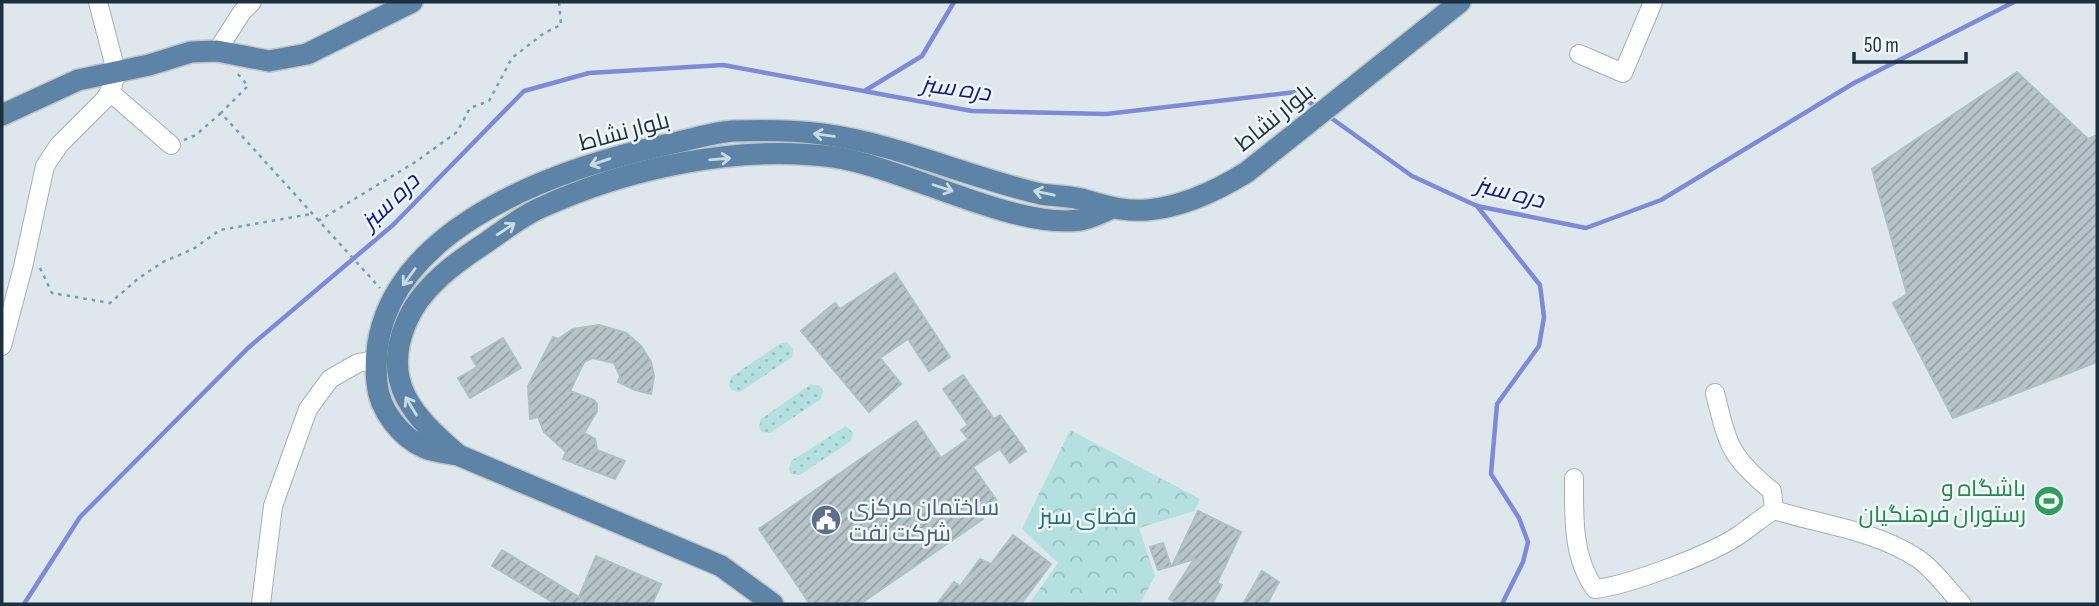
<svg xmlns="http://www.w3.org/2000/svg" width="2099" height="606" viewBox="0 0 2099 606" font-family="'Sofia Sans Condensed',Cairo,sans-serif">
  <defs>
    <pattern id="grass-dots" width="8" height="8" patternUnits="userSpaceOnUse" patternTransform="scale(1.75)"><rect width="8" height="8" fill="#b4e0e0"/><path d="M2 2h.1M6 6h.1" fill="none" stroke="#9ac0c1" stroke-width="1.8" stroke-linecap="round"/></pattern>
    <pattern id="forest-crowns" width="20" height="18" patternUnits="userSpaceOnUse" patternTransform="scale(1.75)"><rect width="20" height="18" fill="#b4e0e0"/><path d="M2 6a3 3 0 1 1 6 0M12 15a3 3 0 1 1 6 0" fill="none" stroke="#9ac0c1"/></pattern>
    <pattern id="building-hatch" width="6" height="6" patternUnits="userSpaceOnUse" patternTransform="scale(1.75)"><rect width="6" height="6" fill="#b6c4ca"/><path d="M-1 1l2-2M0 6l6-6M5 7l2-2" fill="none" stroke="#93a0a5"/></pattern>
  </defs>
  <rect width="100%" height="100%" fill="#dee8ec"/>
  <!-- grass -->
  <g fill="url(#grass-dots)">
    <polygon points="787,342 793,349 792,357 740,392 732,390 729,386 731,377 781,343"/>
    <polygon points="811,384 820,386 823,391 821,399 770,433 762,432 759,427 761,419"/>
    <polygon points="846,426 853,433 851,441 800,475 792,474 789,470 791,461"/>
  </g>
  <!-- forest -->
  <polygon fill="url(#forest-crowns)" points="1070,430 1200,499 1194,511 1139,528 1155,576 1140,604 1029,604 1058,563 1022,529"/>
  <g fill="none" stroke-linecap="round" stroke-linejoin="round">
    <!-- stream -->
    <g stroke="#7f89d8" stroke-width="4.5">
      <polyline points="866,90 922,56 954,2"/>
      <polyline points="1327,115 1412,176 1477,206 1586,228 1661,200 1854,83 2014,2"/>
      <polyline points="1477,206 1540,285 1544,317 1539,346 1497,404 1491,474 1519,518 1528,542 1523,562 1502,604"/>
      <polyline points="24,604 80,517 248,348 393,225 524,91 589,73 723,65 972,111 1106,114 1296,92 1317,108"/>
    </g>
  </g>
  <!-- building -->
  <g fill="url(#building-hatch)" stroke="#b0bfc6" stroke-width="2">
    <polygon points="2017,72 2088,139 2097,135 2097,362 1953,418 1893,303 1907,294 1872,169"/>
    <polygon points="895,273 950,357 929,371 908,339 880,358 901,384 869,412 801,331 835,303 840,309"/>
    <polygon points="599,325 626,333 641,346 651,362 654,376 651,394 635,390 618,382 620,376 614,363 592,358 584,362 570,391 594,400 597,404 597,411 584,433 595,439 597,450 625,461 615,479 563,459 566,452 544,432 538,417 530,419 528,386 553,337 558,339 573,329"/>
    <polygon points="503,338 521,368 470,398 458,378 477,367 471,357"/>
    <polygon points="963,375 994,419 1000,415 1026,451 1010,463 1000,449 973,467 998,502 980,514 983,519 860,604 810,604 759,529 916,421 941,458 968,439 961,430 968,425 943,389"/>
    <polygon points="1198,511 1241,532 1217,583 1222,585 1212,604 1178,604 1169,599 1194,559 1172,566"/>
    <polygon points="1013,535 1051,564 1021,604 937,604 954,582 960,586 980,559 991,564"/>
    <polygon points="1163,543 1171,566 1158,570 1150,547"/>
    <polygon points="502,550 579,597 596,556 661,584 652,604 556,604 492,566"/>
    <polygon points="1262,571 1279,582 1267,604 1243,604"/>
  </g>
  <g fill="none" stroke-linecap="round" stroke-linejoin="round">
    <!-- minor casing -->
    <g stroke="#a4b0b8" stroke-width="20">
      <g id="minor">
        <polyline points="217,51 242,12 252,2"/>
        <polyline points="1579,54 1623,73 1653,2"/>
        <polyline points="110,92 171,145"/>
        <polyline points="2,346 23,267 45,166 59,145 105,99 113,85 116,71 98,2"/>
        <path d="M1715,393C1728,445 1729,456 1772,491L1774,510"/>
        <path d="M1574,478C1574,516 1572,557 1595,589C1626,586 1712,554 1739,535C1751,527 1761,518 1774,510C1822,525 1874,530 1917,558C1934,569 1948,590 1962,604"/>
        <polyline points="261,604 273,506 308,409 330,379 358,363 374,360"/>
      </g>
    </g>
    <!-- major casing -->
    <g stroke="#c0c5c9" stroke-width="24">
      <g id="major">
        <polyline points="2,115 78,80 149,65 191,52 217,51 269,61 307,54 412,2"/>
        <path d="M456,453C413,416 381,382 406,323C420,288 456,262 487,242C504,230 522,216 540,208C627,168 739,144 834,157C906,168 1012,229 1080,220C1090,219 1100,213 1110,209"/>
        <path d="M773,604L721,566L458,455C448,453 434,452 425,448C400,437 379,409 377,383C362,236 551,170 665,145C686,141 710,133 732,131C760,130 794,130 822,134C898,144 967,177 1041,194C1054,196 1068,196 1081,199C1104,205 1122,212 1147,210C1182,207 1218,190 1247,172L1460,2"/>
      </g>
    </g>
    <!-- path -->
    <g stroke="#7b9cb3" stroke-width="2.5" stroke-dasharray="3.5 5" stroke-linecap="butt">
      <polyline points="238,74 248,86 221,113 380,288"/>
      <polyline points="184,140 196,135 221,113"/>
      <polyline points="318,221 417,161 457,132 470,108 489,101 512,58 544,33 561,25 559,2"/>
      <polyline points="40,268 52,293 110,303 139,278 163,262 193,249 220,230 311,214"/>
    </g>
    <!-- minor -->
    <use href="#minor" stroke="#fff" stroke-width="18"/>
    <!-- major -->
    <use href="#major" stroke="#5d84a7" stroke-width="21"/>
  </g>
  <!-- one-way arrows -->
  <defs><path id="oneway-shaft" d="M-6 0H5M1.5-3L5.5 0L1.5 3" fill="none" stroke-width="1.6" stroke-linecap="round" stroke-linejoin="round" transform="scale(1.75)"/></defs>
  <g stroke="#cadae4">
    <use href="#oneway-shaft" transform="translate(824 135) rotate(-172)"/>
    <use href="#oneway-shaft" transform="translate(720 159) rotate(-5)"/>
    <use href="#oneway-shaft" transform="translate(600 162) rotate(161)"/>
    <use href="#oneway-shaft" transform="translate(943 188) rotate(18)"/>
    <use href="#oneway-shaft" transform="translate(1044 193) rotate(-168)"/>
    <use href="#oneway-shaft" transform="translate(506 229) rotate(-33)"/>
    <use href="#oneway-shaft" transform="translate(409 277) rotate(126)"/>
    <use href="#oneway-shaft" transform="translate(411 406) rotate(-121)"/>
  </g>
  <!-- icons -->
  <defs>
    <g id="stadium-disc" transform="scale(1.575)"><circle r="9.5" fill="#2e9e5b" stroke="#eff6f8"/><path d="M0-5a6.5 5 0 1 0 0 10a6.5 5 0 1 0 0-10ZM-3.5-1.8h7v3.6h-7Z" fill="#fff"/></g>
    <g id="civic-disc" transform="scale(1.575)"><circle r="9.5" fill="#5c6f8a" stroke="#eff6f8"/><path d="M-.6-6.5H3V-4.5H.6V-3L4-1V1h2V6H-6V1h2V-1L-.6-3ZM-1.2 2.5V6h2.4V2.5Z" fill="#fff"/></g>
  </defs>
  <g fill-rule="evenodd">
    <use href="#stadium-disc" x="2049" y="501"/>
    <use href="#civic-disc" x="826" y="520"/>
  </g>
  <g text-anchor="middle" stroke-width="5" stroke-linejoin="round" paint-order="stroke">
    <!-- street labels -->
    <g font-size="23" fill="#1e2f3e" stroke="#eff6f8">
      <text transform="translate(1274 117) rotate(-39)" y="8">بلوار نشاط</text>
      <text transform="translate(624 131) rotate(-15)" y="8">بلوار نشاط</text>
    </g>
    <!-- leisure labels -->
    <g font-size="23" fill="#27864d" stroke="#eff6f8" text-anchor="end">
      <text x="2026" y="496">باشگاه و<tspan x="2026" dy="26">رستوران فرهنگیان</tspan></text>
    </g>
    <!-- service labels -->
    <g font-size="23" fill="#4e5e75" stroke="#eff6f8" text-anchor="start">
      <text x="849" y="515">ساختمان مرکزی<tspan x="849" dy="26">شرکت نفت</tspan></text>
    </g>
    <!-- park labels -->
    <g font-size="23" fill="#236f79" stroke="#eff6f8">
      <text x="1088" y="524">فضای سبز</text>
    </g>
    <!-- water labels -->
    <g font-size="24" font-style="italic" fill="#111c80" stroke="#eff6f8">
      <text transform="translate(956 88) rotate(8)" y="8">دره سبز</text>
      <text transform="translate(1510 192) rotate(14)" y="8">دره سبز</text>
      <text transform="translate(390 201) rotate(-44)" y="8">دره سبز</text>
    </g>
  </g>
  <!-- border -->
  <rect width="2099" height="606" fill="none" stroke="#1e2f3e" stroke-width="7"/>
  <!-- scale -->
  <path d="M1854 52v10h112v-10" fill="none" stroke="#1e2f3e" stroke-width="3.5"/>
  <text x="1864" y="52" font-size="21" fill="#1e2f3e" stroke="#eff6f8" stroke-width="5" paint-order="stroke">50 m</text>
</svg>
